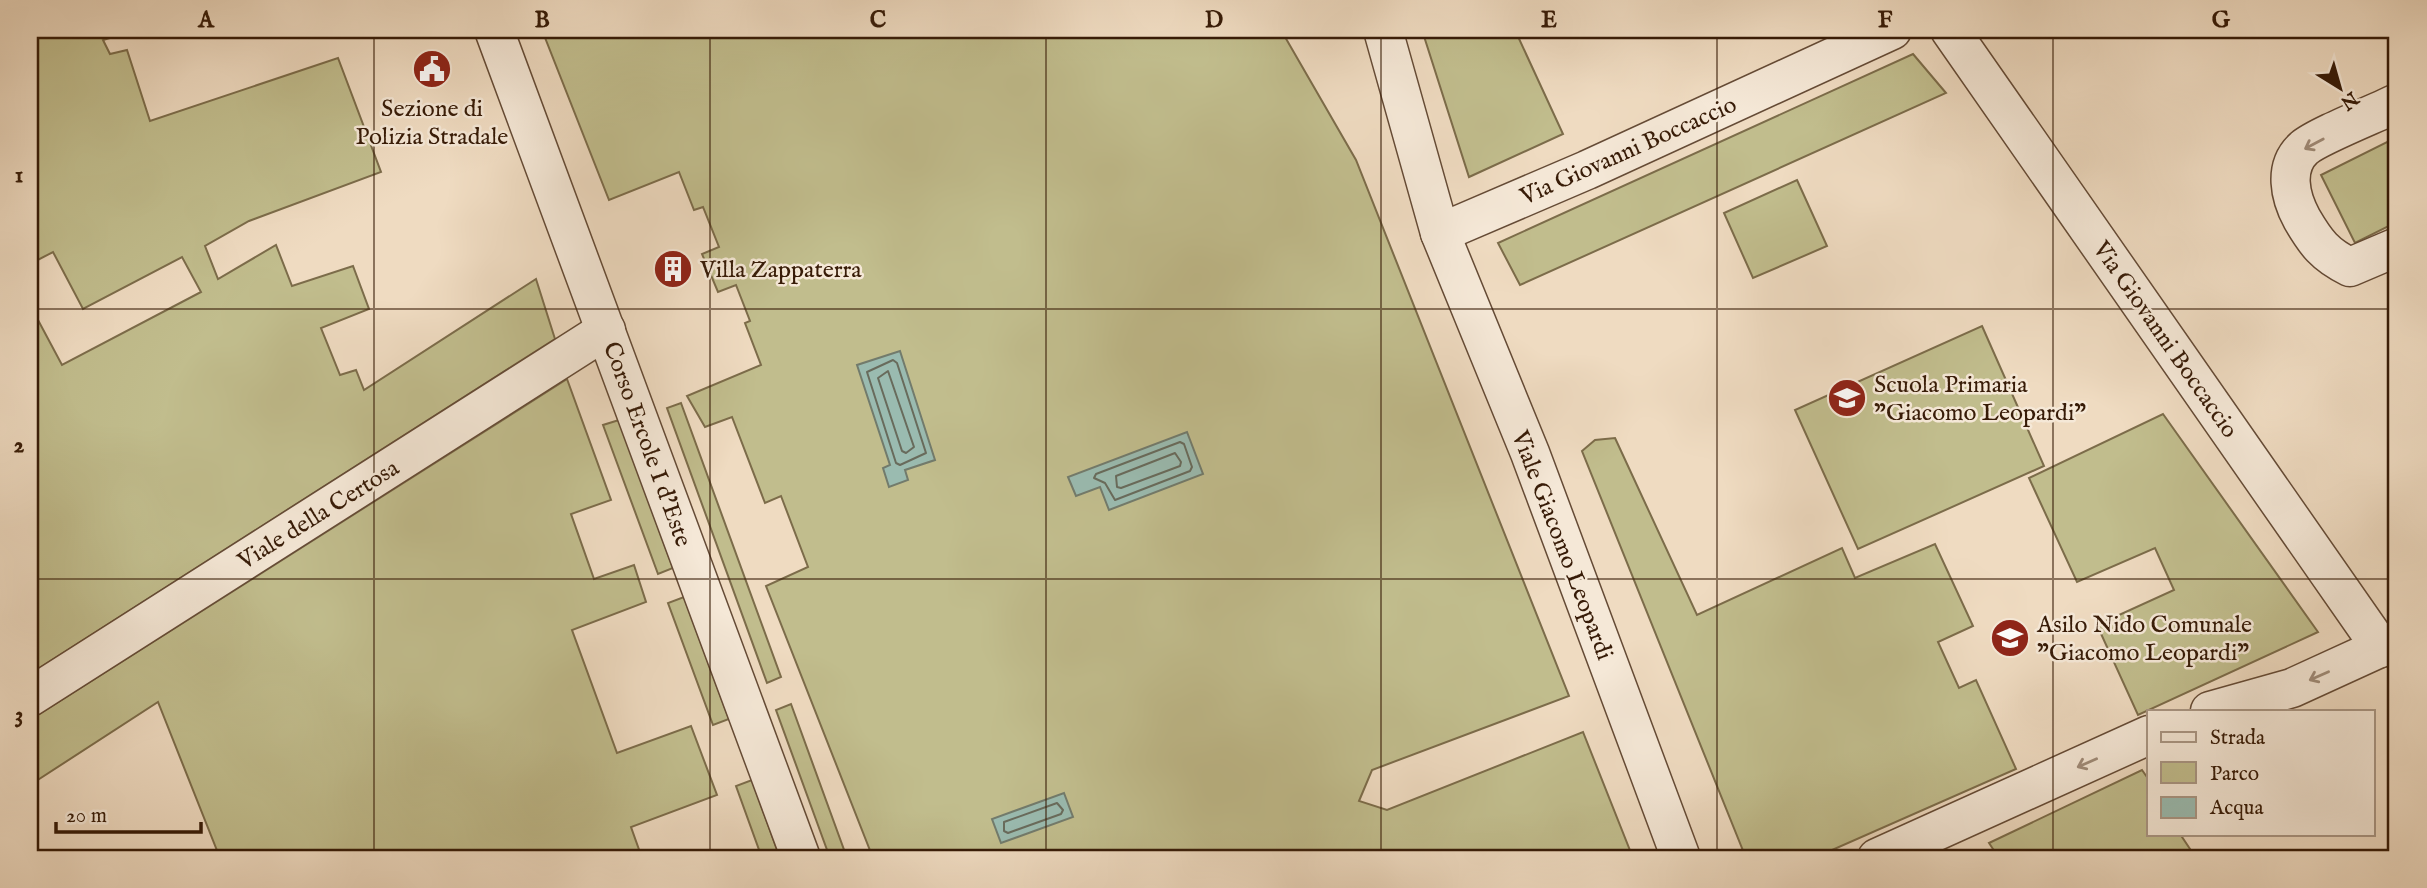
<svg xmlns="http://www.w3.org/2000/svg" width="2427" height="888" viewBox="0 0 2427 888" font-family="'IM FELL English',serif">
  <rect width="100%" height="100%" fill="#efdbc1"/>
  <filter id="stains"><feTurbulence type="fractalNoise" baseFrequency=".00286" numOctaves="4"/><feColorMatrix values="0 0 0 0 .2 0 0 0 0 .09 0 0 0 0 .02 0 0 0 .5 -.17"/></filter>
  <radialGradient id="worn" r=".72"><stop offset=".6" stop-color="#630" stop-opacity="0"/><stop offset="1" stop-color="#630" stop-opacity=".3"/></radialGradient>
  <!-- green -->
  <g fill="#c1bd8d" stroke="#7c6c4a" stroke-width="2">
    <polygon points="30,30 118,30 120,35 103,40 110,54 127,50 150,121 338,58 381,172 249,221 205,246 218,279 276,245 292,286 353,266 369,309 321,328 340,375 356,370 364,390 536,279 555,339 30,674 30,305 62,365 201,292 182,257 83,309 53,252 30,264"/>
    <polygon points="542,30 1281,30 1356,160 1569,696 1372,770 1359,801 1387,810 1583,732 1633,858 873,858 766,586 808,567 781,496 765,503 732,417 705,427 687,396 761,365 745,323 750,321 736,285 718,292 702,254 719,247 703,207 694,210 679,172 609,200"/>
    <polygon points="1422,30 1515,30 1563,134 1469,177"/>
    <polygon points="1913,54 1946,93 1520,285 1498,243"/>
    <polygon points="2397,137 2397,222 2355,243 2321,175"/>
    <polygon points="1797,180 1827,246 1753,278 1724,213"/>
    <polygon points="1982,326 2044,466 1858,549 1795,410"/>
    <polygon points="567,379 611,500 571,514 594,579 634,565 646,602 572,630 617,753 691,726 717,795 631,827 642,858 220,858 158,702 30,785 30,720"/>
    <polygon points="681,403 781,677 767,683 667,408"/>
    <polygon points="2163,414 2318,632 2138,715 2097,625 2174,590 2155,548 2077,582 2029,478"/>
    <polygon points="619,420 673,568 658,574 603,425"/>
    <polygon points="1615,438 1697,615 1842,548 1855,578 1935,544 1973,626 1938,642 1959,688 1976,680 2016,769 1814,858 1746,858 1582,451 1595,440"/>
    <polygon points="684,597 729,719 713,725 668,603"/>
    <polygon points="791,704 847,858 830,858 776,710"/>
    <polygon points="2142,770 2149,780 2149,834 2180,834 2196,858 1999,858 1989,843"/>
    <polygon points="752,780 780,858 762,858 736,786"/>
  </g>
  <!-- water -->
  <g fill="#9abbb0" stroke="#727b6c" stroke-width="2">
    <polygon points="900,351 935,460 905,470 908,480 889,487 883,468 890,465 857,365"/>
    <polygon points="1187,432 1203,474 1109,510 1100,487 1076,496 1068,477"/>
    <polygon points="1064,793 1073,817 1001,843 992,819"/>
  </g>
  <g fill="none" stroke-linecap="round" stroke-linejoin="round">
    <!-- shore -->
    <g stroke="#686b5c" stroke-width="2">
      <polygon points="893,360 897,363 926,453 900,465 896,463 867,372"/>
      <polygon points="888,371 914,447 906,453 902,451 878,378"/>
      <polygon points="1180,442 1184,444 1192,467 1190,471 1115,500 1105,483 1094,478 1096,474"/>
      <polygon points="1175,453 1181,462 1180,466 1121,488 1117,487 1116,476"/>
      <polygon points="1057,803 1063,810 1061,814 1008,833 1004,831 1004,822"/>
    </g>
    <!-- minor casing -->
    <g stroke="#654b36" stroke-width="41">
      <g id="minor">
        <polyline points="494,30 801,858"/>
        <polyline points="1383,30 1440,233 1530,453 1681,858"/>
        <polyline points="1950,30 2381,648"/>
        <path d="M2397,103C2377,113 2318,136 2304,148C2283,167 2290,197 2302,219C2316,243 2325,255 2350,267L2397,247"/>
        <polyline points="1440,233 1587,170 1892,30"/>
        <polyline points="30,697 606,330"/>
        <polyline points="2210,711 2292,688 2397,640"/>
        <polyline points="1877,858 2149,735"/>
      </g>
    </g>
    <!-- minor -->
    <use href="#minor" stroke="#f5e8d7" stroke-width="38"/>
  </g>
  <!-- one-way arrows -->
  <defs><path id="oneway-shaft" d="M-6 0H5M1.5-3L5.5 0L1.5 3" fill="none" stroke-width="1.6" stroke-linecap="round" stroke-linejoin="round" transform="scale(1.75)"/></defs>
  <g stroke="#a08c79">
    <use href="#oneway-shaft" transform="translate(2314 144) rotate(152)"/>
    <use href="#oneway-shaft" transform="translate(2319 676) rotate(156)"/>
    <use href="#oneway-shaft" transform="translate(2087 763) rotate(156)"/>
  </g>
  <!-- grid -->
  <path fill="none" stroke="#371b07" stroke-width="2" stroke-opacity="0.55" d="M374,30V858M710,30V858M1046,30V858M1381,30V858M1717,30V858M2053,30V858M30,309H2397M30,579H2397"/>
  <!-- icons -->
  <defs>
    <g id="civic-disc" transform="scale(2.0125)"><circle r="9.5" fill="#8f2418" stroke="#f5e8d7"/><path d="M-.6-6.5H3V-4.5H.6V-3L4-1V1h2V6H-6V1h2V-1L-.6-3ZM-1.2 2.5V6h2.4V2.5Z" fill="#fff"/></g>
    <g id="building-disc" transform="scale(2.0125)"><circle r="9.5" fill="#8f2418" stroke="#f5e8d7"/><path d="M-4-6H4V6H1V3H-1V6H-4ZM-2.5-4.3h1.7v1.8h-1.7ZM.8-4.3h1.7v1.8H.8ZM-2.5-1h1.7V.8h-1.7ZM.8-1h1.7V.8H.8Z" fill="#fff"/></g>
    <g id="school-disc" transform="scale(2.0125)"><circle r="9.5" fill="#8f2418" stroke="#f5e8d7"/><path d="M0-5L7-2L0 1L-7-2ZM-4 1L0 2.5L4 1V4Q0 6-4 4Z" fill="#fff"/></g>
  </defs>
  <g fill-rule="evenodd">
    <use href="#civic-disc" x="432" y="69"/>
    <use href="#building-disc" x="673" y="269"/>
    <use href="#school-disc" x="1847" y="398"/>
    <use href="#school-disc" x="2010" y="638"/>
  </g>
  <g text-anchor="middle" stroke-width="5" stroke-linejoin="round" paint-order="stroke">
    <!-- poi labels -->
    <g font-size="24" fill="#371b07" stroke="#f5e8d7" text-anchor="start">
      <text x="432" y="116" text-anchor="middle">Sezione di<tspan x="432" dy="28">Polizia Stradale</tspan></text>
      <text x="700" y="277">Villa Zappaterra</text>
      <text x="1874" y="392">Scuola Primaria<tspan x="1874" dy="28">"Giacomo Leopardi"</tspan></text>
      <text x="2037" y="632">Asilo Nido Comunale<tspan x="2037" dy="28">"Giacomo Leopardi"</tspan></text>
    </g>
    <!-- street labels -->
    <g font-size="24" fill="#371b07" stroke="#f5e8d7">
      <text transform="translate(1628 150) rotate(-24)" y="8">Via Giovanni Boccaccio</text>
      <text transform="translate(2166 339) rotate(55)" y="8">Via Giovanni Boccaccio</text>
      <text transform="translate(648 444) rotate(70)" y="8">Corso Ercole I d'Este</text>
      <text transform="translate(318 514) rotate(-32)" y="8">Viale della Certosa</text>
      <text transform="translate(1563 545) rotate(69)" y="8">Viale Giacomo Leopardi</text>
    </g>
  </g>
  <!-- margin -->
  <rect width="2427" height="888" fill="none" stroke="#efdbc1" stroke-width="77"/>
  <!-- legend -->
  <rect x="2147" y="710" width="228" height="126" fill="#f5e8d7" stroke="#a99684" stroke-width="2"/>
  <rect x="2161" y="732" width="35" height="10" fill="#f5e8d7" stroke="#a99684" stroke-width="2"/>
  <text x="2210" y="744" font-size="21" fill="#371b07">Strada</text>
  <rect x="2161" y="762" width="35" height="21" fill="#c1bd8d" stroke="#a99684" stroke-width="2"/>
  <text x="2210" y="780" font-size="21" fill="#371b07">Parco</text>
  <rect x="2161" y="797" width="35" height="21" fill="#9abbb0" stroke="#a99684" stroke-width="2"/>
  <text x="2210" y="814" font-size="21" fill="#371b07">Acqua</text>
  <!-- north arrow -->
  <g transform="translate(2340 88) rotate(143)" stroke="#f5e8d7" stroke-width="5" paint-order="stroke">
  <path d="M0-5L12 26L0 18L-12 26Z" fill="#371b07"/>
  <text y="-10" font-size="19" font-weight="bold" text-anchor="middle" fill="#371b07">N</text>
  </g>
  <!-- scale -->
  <path d="M56 822v10h145v-10" fill="none" stroke="#371b07" stroke-width="3.5"/>
  <text x="66" y="822" font-size="21" fill="#371b07" stroke="#f5e8d7" stroke-width="5" paint-order="stroke">20 m</text>
  <rect x="38" y="38" width="2350" height="812" fill="none" stroke="#371b07" stroke-width="2.5"/>
  <g font-size="23" text-anchor="middle" font-weight="bold" fill="#371b07">
    <text x="206" y="27">A</text>
    <text x="542" y="27">B</text>
    <text x="878" y="27">C</text>
    <text x="1214" y="27">D</text>
    <text x="1549" y="27">E</text>
    <text x="1885" y="27">F</text>
    <text x="2221" y="27">G</text>
    <text x="19" y="182">1</text>
    <text x="19" y="452">2</text>
    <text x="19" y="722">3</text>
  </g>
  <rect width="100%" height="100%" filter="url(#stains)"/>
  <rect width="100%" height="100%" fill="url(#worn)"/>
</svg>
